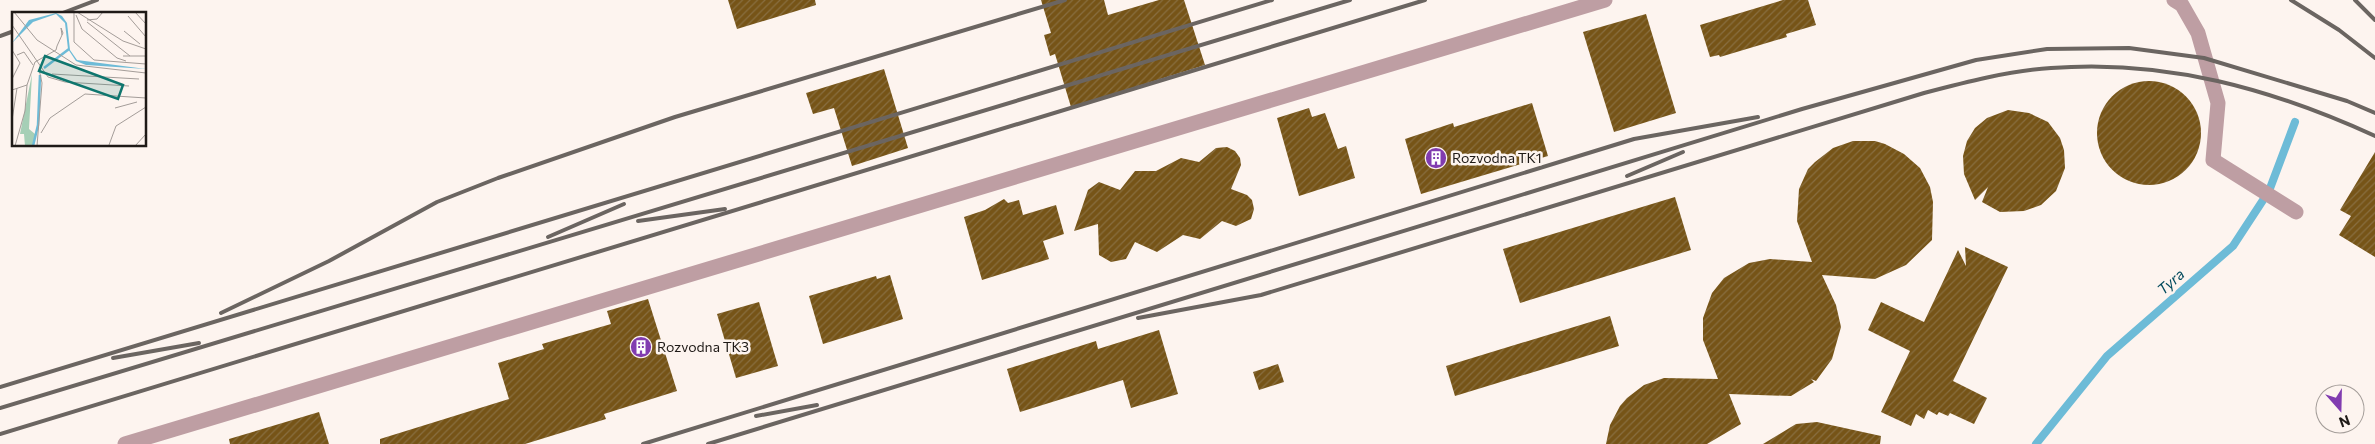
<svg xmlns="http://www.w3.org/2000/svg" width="2375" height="444" viewBox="0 0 2375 444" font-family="Commissioner,sans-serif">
  <defs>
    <pattern id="building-hatch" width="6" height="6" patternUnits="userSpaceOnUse" patternTransform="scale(1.25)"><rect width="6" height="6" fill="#765417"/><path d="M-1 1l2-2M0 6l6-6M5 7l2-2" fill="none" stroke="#886e40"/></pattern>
  </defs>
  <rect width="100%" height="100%" fill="#fdf4ef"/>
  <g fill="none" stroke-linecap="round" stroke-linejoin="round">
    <!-- stream -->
    <polyline stroke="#6dbbd7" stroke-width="8" points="2036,444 2107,356 2233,246 2269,191 2295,122"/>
  </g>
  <!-- building -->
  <g fill="url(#building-hatch)">
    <polygon points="728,0 815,0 816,5 737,29"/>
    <polygon points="1041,0 1104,0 1108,15 1159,0 1184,0 1205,65 1071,107 1055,54 1050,56 1044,35 1051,33"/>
    <polygon points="1783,0 1808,0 1816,25 1786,34 1787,37 1720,57 1719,55 1710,57 1700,25"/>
    <polygon points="1646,14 1676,113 1614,132 1583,32"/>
    <polygon points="884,69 908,148 852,166 834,108 813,114 806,93"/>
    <circle cx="2149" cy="133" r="52"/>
    <polygon points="1532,103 1548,156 1421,194 1405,139 1453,123 1454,127"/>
    <polygon points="1309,108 1312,117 1325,113 1338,149 1346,146 1355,178 1299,196 1277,118"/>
    <polygon points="2008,110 2029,113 2048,122 2060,138 2064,150 2065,168 2056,191 2041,205 2024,211 2000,212 1982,202 1988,187 1975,200 1964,174 1963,156 1967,141 1975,128 1987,118"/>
    <polygon points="1853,141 1875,141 1885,144 1904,154 1920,168 1930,187 1933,202 1932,240 1906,265 1875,279 1822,275 1836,305 1841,327 1832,359 1816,381 1811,379 1814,382 1791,396 1729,394 1741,424 1707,444 1606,444 1610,425 1620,406 1627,398 1644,385 1664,378 1718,379 1703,340 1703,318 1712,293 1724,278 1749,263 1770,259 1812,262 1797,221 1799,189 1808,169 1815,162 1833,148"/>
    <polygon points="1227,147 1235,151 1240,158 1241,165 1231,189 1247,195 1252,200 1254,209 1251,219 1236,226 1222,221 1200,239 1183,235 1157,252 1135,242 1126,259 1111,262 1099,255 1098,224 1074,231 1088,190 1099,182 1120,190 1135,171 1156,171 1181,158 1199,162 1216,148"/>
    <polygon points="2375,152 2375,257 2339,235 2351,216 2340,210"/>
    <polygon points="1675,197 1691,250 1520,303 1503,249"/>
    <polygon points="1004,199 1008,203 1019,200 1023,215 1056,205 1064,234 1043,241 1049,259 982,280 964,217 985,210"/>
    <polygon points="1965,247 2008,267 1953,381 1987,398 1974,424 1950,413 1948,416 1939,412 1937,415 1928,410 1924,419 1916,414 1911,426 1881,412 1910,351 1868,330 1881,302 1924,322 1958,250 1966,266"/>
    <polygon points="890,275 903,319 823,344 809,296 876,276 877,279"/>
    <polygon points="648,299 677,391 604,414 606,419 525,444 380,444 380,439 509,399 498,363 544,349 542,344 611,324 607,311"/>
    <polygon points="759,302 778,366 736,378 717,314"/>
    <polygon points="1610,316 1619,346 1455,396 1446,366"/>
    <polygon points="1159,330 1178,394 1131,408 1123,380 1020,412 1007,369 1096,341 1098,349"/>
    <polygon points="1278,364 1284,382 1259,390 1253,372"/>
    <polygon points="319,412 329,444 230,444 229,439"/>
    <polygon points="1817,422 1881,436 1880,444 1763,444 1796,424"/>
  </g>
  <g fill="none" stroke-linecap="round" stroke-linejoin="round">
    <!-- minor -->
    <g stroke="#be9ea3" stroke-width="15">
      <polyline points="2174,0 2182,5 2198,33 2218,103 2213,160 2296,212"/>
      <polyline points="125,444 1605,0"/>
    </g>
    <!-- rail -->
    <g stroke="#6b6561" stroke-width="4">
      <polyline points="2291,0 2339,30 2375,58"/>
      <polyline points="2355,0 2375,20"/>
      <polyline points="60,14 97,0"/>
      <polyline points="0,36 14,31"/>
      <polyline points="1627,176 1683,152"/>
      <polyline points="638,221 725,209"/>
      <polyline points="548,237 624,204"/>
      <polyline points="221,313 329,261 437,202 498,178 675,117 1065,0"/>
      <path d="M1138,318L1261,295L1924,93C1966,82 2008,71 2051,68C2166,59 2272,89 2375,136"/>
      <polyline points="113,358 199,343"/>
      <polyline points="0,387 1272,0"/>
      <polyline points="0,408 1350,0"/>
      <polyline points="756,416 817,405"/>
      <polyline points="0,434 1425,0"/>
      <polyline points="643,444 1634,139 1758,117"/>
      <polyline points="708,444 1802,109 1976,60 2047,49 2129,48 2204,58 2347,101 2375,113"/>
    </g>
  </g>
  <!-- icons -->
  <defs>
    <g id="building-disc" transform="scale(1.125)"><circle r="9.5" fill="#813cb0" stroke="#fdf4ef"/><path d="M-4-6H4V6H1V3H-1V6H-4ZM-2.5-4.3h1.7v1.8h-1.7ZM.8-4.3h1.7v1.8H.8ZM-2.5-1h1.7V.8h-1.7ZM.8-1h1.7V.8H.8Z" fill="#fff"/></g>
  </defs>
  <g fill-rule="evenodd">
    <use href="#building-disc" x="1436" y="158"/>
    <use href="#building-disc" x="641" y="347"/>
  </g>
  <g text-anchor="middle" stroke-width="5" stroke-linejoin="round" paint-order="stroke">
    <!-- poi labels -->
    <g font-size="14" fill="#1f1a17" stroke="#fdf4ef" text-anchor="start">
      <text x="1452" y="163">Rozvodna TK1</text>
      <text x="657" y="352">Rozvodna TK3</text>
    </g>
    <!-- water labels -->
    <g font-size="15" font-style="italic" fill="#00495c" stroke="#fdf4ef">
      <text transform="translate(2171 282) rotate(-41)" y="5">Tyra</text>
    </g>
  </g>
  <!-- overview -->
  <g transform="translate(12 12)">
    <rect width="134" height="134" fill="#fdf4ef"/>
    <path d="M20,62L17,117L23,122V127L21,134H13L12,122H8Z" fill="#a6cfb6"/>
    <path d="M44,1L50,4L55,11L58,38L65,48L134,57L74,53L64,49L56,37L53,11L44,2L21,10L0,31L17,8Z" fill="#6dbbd7"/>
    <path fill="none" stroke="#6dbbd7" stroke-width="2.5" d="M32,56L57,37M21,134L26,113L28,63"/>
    <path fill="none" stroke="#a49d99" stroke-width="1" d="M2,0L25,28L64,53L134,61M62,0V30L82,48L134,52M65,0L111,29L134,37M123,0L134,12M64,3L70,17L105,46L114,49M116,4L134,25M75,8L85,7L91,0M75,10L118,44M0,13L36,65L53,70L117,74M112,19L128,32M0,38L8,51L0,67M44,38L45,34L50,23L51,21L49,16L50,23M5,43L12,40L21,53M111,44H134M40,62L127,67M0,78L15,73L23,50L44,38M103,96L125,90M0,108L5,76M29,121L38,106L73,82L134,86M97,133L104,114L134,95M3,134L13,99L15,73M25,134L30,71L27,57M123,134L134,122"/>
    <path fill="#0f766e" fill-opacity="0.15" stroke="#0f766e" stroke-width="2.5" d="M33,44L111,73L106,87L27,59Z"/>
    <rect width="134" height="134" fill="none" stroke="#1f1a17" stroke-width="2.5"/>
  </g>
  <!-- north arrow -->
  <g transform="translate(2340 409) rotate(160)"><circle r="24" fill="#fdf4ef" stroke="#a49d99"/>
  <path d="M0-4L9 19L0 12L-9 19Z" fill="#813cb0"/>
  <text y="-8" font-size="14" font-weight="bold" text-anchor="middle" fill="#1f1a17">N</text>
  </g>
</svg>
